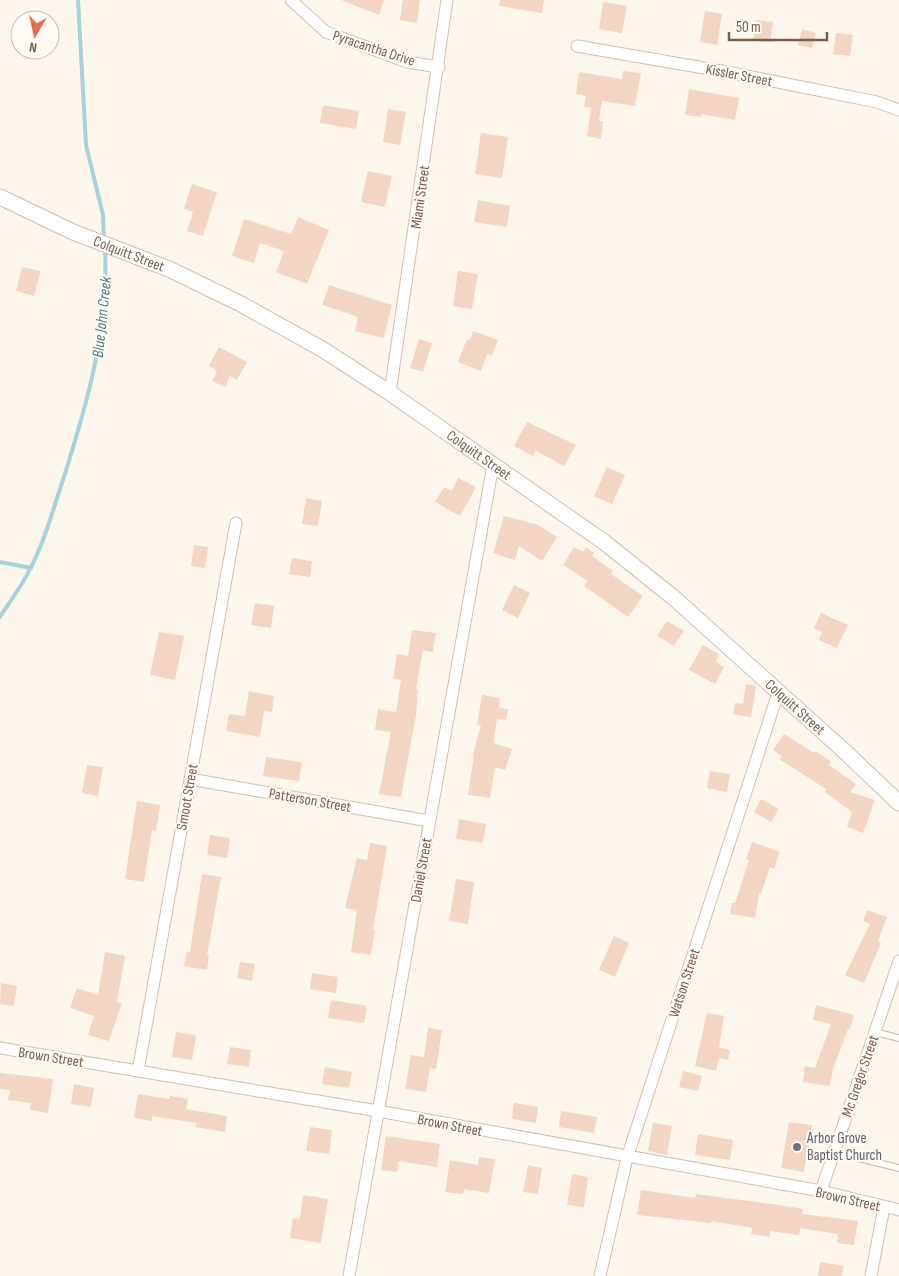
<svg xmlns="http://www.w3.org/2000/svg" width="899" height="1276" viewBox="0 0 899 1276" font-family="'Sofia Sans Condensed',sans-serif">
  <rect width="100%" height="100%" fill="#fdf6ec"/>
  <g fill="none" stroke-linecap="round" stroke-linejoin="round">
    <!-- stream -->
    <g stroke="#a5d3da" stroke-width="4">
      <polyline points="78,0 86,145 103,215 104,240"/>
      <polyline points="0,562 31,568"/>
      <path d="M0,617C10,601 22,586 30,569C45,541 53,509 63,480C87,404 109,329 105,249"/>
    </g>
  </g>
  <!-- building -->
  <g fill="#f3d5c3">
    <polygon points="341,0 384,0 379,15"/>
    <polygon points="403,0 420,0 417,23 400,20"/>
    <polygon points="500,0 544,0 542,13 499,6"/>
    <polygon points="603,2 627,6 622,33 599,29"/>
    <polygon points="705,11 722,14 717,45 700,42"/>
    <polygon points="756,20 773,22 770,42 753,40"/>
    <polygon points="802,29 816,33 812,48 798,45"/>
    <polygon points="836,33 853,35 850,56 833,54"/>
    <polygon points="623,71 641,73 635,106 602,101 599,121 603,121 601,139 587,136 591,108 584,107 586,96 576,94 579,72 622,79"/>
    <polygon points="689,89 739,98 735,120 701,114 701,117 685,115"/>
    <polygon points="323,105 359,111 356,129 320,123"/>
    <polygon points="388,109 406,112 400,145 383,142"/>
    <polygon points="481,133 508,137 502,178 475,174"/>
    <polygon points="368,171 392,176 385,207 361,202"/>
    <polygon points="192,184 217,192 203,236 187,231 193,212 184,209"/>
    <polygon points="478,200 510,206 507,227 474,222"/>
    <polygon points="298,217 329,230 307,284 276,272 284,251 260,243 254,263 232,256 244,219 291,234"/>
    <polygon points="22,267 41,271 34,296 16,291"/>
    <polygon points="458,271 478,274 472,309 453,306"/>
    <polygon points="329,285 392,305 384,338 355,331 358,317 322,305"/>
    <polygon points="473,331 498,340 492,356 487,354 481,371 458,362 467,339 470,340"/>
    <polygon points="419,339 432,343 423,372 410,368"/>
    <polygon points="219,347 247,362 237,380 230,376 225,387 212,381 217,371 209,366"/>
    <polygon points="527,422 576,445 564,466 536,451 533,456 514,446"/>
    <polygon points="607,467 625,475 612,504 594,496"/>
    <polygon points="458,478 476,487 460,516 435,502 444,487 452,491"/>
    <polygon points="306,498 322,501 318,526 302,524"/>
    <polygon points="504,516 538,525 557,537 542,561 519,546 515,560 493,553"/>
    <polygon points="194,545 208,547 205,568 191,566"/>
    <polygon points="574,547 583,552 586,547 594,553 592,556 613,571 611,574 643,596 628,617 584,586 588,581 563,565"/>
    <polygon points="292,558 312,561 310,577 289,574"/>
    <polygon points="514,585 530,593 518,618 502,610"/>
    <polygon points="255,603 274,606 271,628 251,625"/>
    <polygon points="821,613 848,625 837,648 819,640 822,632 814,628"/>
    <polygon points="667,621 684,631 674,646 657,636"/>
    <polygon points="412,630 436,633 433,652 423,650 416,689 418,689 416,715 401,797 379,794 391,732 375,730 378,709 396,712 401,680 393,679 397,654 408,656"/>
    <polygon points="159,632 184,636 175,680 150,675"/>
    <polygon points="703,645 719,654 716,662 724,667 715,684 689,670"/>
    <polygon points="746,684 756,686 751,717 733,714 735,703 743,704"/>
    <polygon points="249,691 274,696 272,712 264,711 260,737 226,731 229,714 245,716"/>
    <polygon points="482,695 500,698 499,708 508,709 506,720 497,719 493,743 512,749 505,770 495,767 490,798 468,795 474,755 473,754 481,725 477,725"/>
    <polygon points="784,734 814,753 815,751 831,761 829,765 856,784 850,792 875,800 863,833 847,827 852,812 825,792 826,789 779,759 782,756 773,750"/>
    <polygon points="266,757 302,762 299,781 263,776"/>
    <polygon points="87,765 103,767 98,796 82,793"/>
    <polygon points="710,771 730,774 727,792 707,788"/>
    <polygon points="761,799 779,809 771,822 754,812"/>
    <polygon points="137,801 160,805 156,831 152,830 144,882 125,879"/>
    <polygon points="459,819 486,824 483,843 456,839"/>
    <polygon points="210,835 230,838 227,858 207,855"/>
    <polygon points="752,842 780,852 774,869 770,867 761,894 759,893 755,918 730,914 732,903 735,903 749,860 746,859"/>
    <polygon points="370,843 387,846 373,930 375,930 371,955 351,952 357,910 345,908 357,858 367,860"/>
    <polygon points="202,874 221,877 207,955 209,955 207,970 184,966 187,951 190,952"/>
    <polygon points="456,879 474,882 468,924 449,921"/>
    <polygon points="867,910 887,917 878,941 881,943 864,983 845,975 870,924 863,921"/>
    <polygon points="614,936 629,943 615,977 599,970"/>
    <polygon points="105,952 125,956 117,1002 122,1003 109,1041 88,1035 94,1016 70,1008 77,988 98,995"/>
    <polygon points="240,962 255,964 252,981 237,978"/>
    <polygon points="312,973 338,977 336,993 310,989"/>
    <polygon points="1,983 17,986 14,1006 0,1004"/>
    <polygon points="331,1000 367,1006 364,1023 328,1018"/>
    <polygon points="816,1005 854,1015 850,1029 848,1029 833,1069 830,1086 803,1082 805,1066 815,1068 831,1024 813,1020"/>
    <polygon points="707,1013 724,1016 719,1047 730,1050 728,1060 719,1058 716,1071 695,1066"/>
    <polygon points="428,1028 442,1030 436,1069 430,1068 426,1092 405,1089 411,1055 424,1057"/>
    <polygon points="176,1032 196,1035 192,1060 172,1057"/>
    <polygon points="230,1047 251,1050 249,1067 227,1064"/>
    <polygon points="325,1067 352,1072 349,1088 322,1084"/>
    <polygon points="683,1071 702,1076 698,1091 679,1087"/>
    <polygon points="0,1073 53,1079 48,1113 30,1110 31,1103 8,1100 10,1090 0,1089"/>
    <polygon points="74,1084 94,1088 91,1107 71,1104"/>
    <polygon points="138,1094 169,1099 170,1096 188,1099 186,1109 227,1116 225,1132 196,1127 196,1123 152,1116 152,1121 134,1118"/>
    <polygon points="514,1103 538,1107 536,1123 512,1119"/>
    <polygon points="561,1111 597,1117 594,1133 559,1127"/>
    <polygon points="789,1122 812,1125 804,1172 781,1168"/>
    <polygon points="653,1123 672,1126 667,1155 648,1151"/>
    <polygon points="310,1127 332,1130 329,1154 306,1151"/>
    <polygon points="698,1134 733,1140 730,1160 695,1155"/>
    <polygon points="386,1136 440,1144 437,1167 398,1161 397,1172 381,1170"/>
    <polygon points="479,1157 495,1159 489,1193 464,1189 463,1194 445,1192 450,1160 478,1165"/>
    <polygon points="528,1165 542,1168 538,1194 523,1192"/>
    <polygon points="572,1174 588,1177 584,1207 567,1205"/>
    <polygon points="641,1190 695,1198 696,1194 786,1206 803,1209 802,1214 858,1221 854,1245 837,1243 838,1234 800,1228 799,1235 770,1231 770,1237 751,1234 752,1228 711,1221 711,1223 637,1215"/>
    <polygon points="303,1195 328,1199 321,1243 290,1238 293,1218 300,1219"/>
    <polygon points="820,1262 844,1266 842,1276 818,1276"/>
  </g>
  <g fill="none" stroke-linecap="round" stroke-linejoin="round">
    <!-- service casing -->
    <g stroke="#d1beb0" stroke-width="8">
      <g id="service">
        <polyline points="875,1032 899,1038"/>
        <polyline points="834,1152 899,1168"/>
      </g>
    </g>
    <!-- minor casing -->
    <g stroke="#d1beb0" stroke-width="13">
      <g id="minor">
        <polyline points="291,0 326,32 407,62 439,67"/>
        <polyline points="577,46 727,72 877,102 899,110"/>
        <polyline points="390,393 447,0"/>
        <polyline points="190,779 429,821"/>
        <polyline points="0,1048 378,1111 821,1191 899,1210"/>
        <polyline points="138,1071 236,523"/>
        <polyline points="821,1191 899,961"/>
        <polyline points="349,1276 493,465"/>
        <polyline points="600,1276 627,1158 778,693"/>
        <polyline points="871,1276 884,1207"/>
      </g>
    </g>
    <!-- tertiary casing -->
    <g stroke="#d1beb0" stroke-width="17">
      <g id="tertiary">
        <path id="s1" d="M0,197L73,232L169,269L239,303L322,349L390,393L604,542L674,598L842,749L899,803"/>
      </g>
    </g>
    <!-- service -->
    <use href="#service" stroke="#fff" stroke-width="5.5"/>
    <!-- minor -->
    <use href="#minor" stroke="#fff" stroke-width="11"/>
    <!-- tertiary -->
    <use href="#tertiary" stroke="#fff" stroke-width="15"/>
  </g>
  <!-- markers -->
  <circle fill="#6b7280" stroke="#fffaf3" stroke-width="2" cx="797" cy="1147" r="5"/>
  <g text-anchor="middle" stroke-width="4" stroke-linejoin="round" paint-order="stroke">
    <!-- street labels -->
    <g font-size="15" fill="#7a5c4d" stroke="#fffaf3">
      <text transform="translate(374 48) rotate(18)" y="5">Pyracantha Drive</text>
      <text transform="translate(739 75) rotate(11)" y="5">Kissler Street</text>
      <text transform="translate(420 197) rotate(-82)" y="5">Miami Street</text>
      <text dy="5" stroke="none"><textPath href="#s1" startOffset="141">Colquitt Street</textPath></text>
      <text dy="5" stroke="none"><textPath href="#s1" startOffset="546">Colquitt Street</textPath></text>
      <text dy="5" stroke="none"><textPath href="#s1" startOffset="951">Colquitt Street</textPath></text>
      <text transform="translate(187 797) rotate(-80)" y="5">Smoot Street</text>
      <text transform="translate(310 800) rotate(10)" y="5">Patterson Street</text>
      <text transform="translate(421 870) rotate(-80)" y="5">Daniel Street</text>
      <text transform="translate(684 983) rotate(-72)" y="5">Watson Street</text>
      <text transform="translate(51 1057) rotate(9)" y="5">Brown Street</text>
      <text transform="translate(860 1076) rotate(-71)" y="5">Mc Gregor Street</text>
      <text transform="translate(450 1125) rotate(11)" y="5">Brown Street</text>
      <text transform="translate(848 1199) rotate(13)" y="5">Brown Street</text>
    </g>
    <!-- worship labels -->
    <g font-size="15" fill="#5b616d" stroke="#fffaf3" text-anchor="start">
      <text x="807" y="1143">Arbor Grove<tspan x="807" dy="17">Baptist Church</tspan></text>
    </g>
    <!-- water labels -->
    <g font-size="16" font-style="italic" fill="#437c86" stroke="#fffaf3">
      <text transform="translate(101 317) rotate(-84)" y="6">Blue John Creek</text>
    </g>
  </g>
  <!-- north arrow -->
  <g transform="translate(35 35) rotate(189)"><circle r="24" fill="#fffaf3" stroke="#cabbb1"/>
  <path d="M0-4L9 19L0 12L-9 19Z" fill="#e76f51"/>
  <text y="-8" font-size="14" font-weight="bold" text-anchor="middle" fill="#7a5c4d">N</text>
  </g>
  <!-- scale -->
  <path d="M729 32v8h98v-8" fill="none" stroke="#7a5c4d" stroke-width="2.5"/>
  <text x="736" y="32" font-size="15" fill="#7a5c4d" stroke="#fffaf3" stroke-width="4" paint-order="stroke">50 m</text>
</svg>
